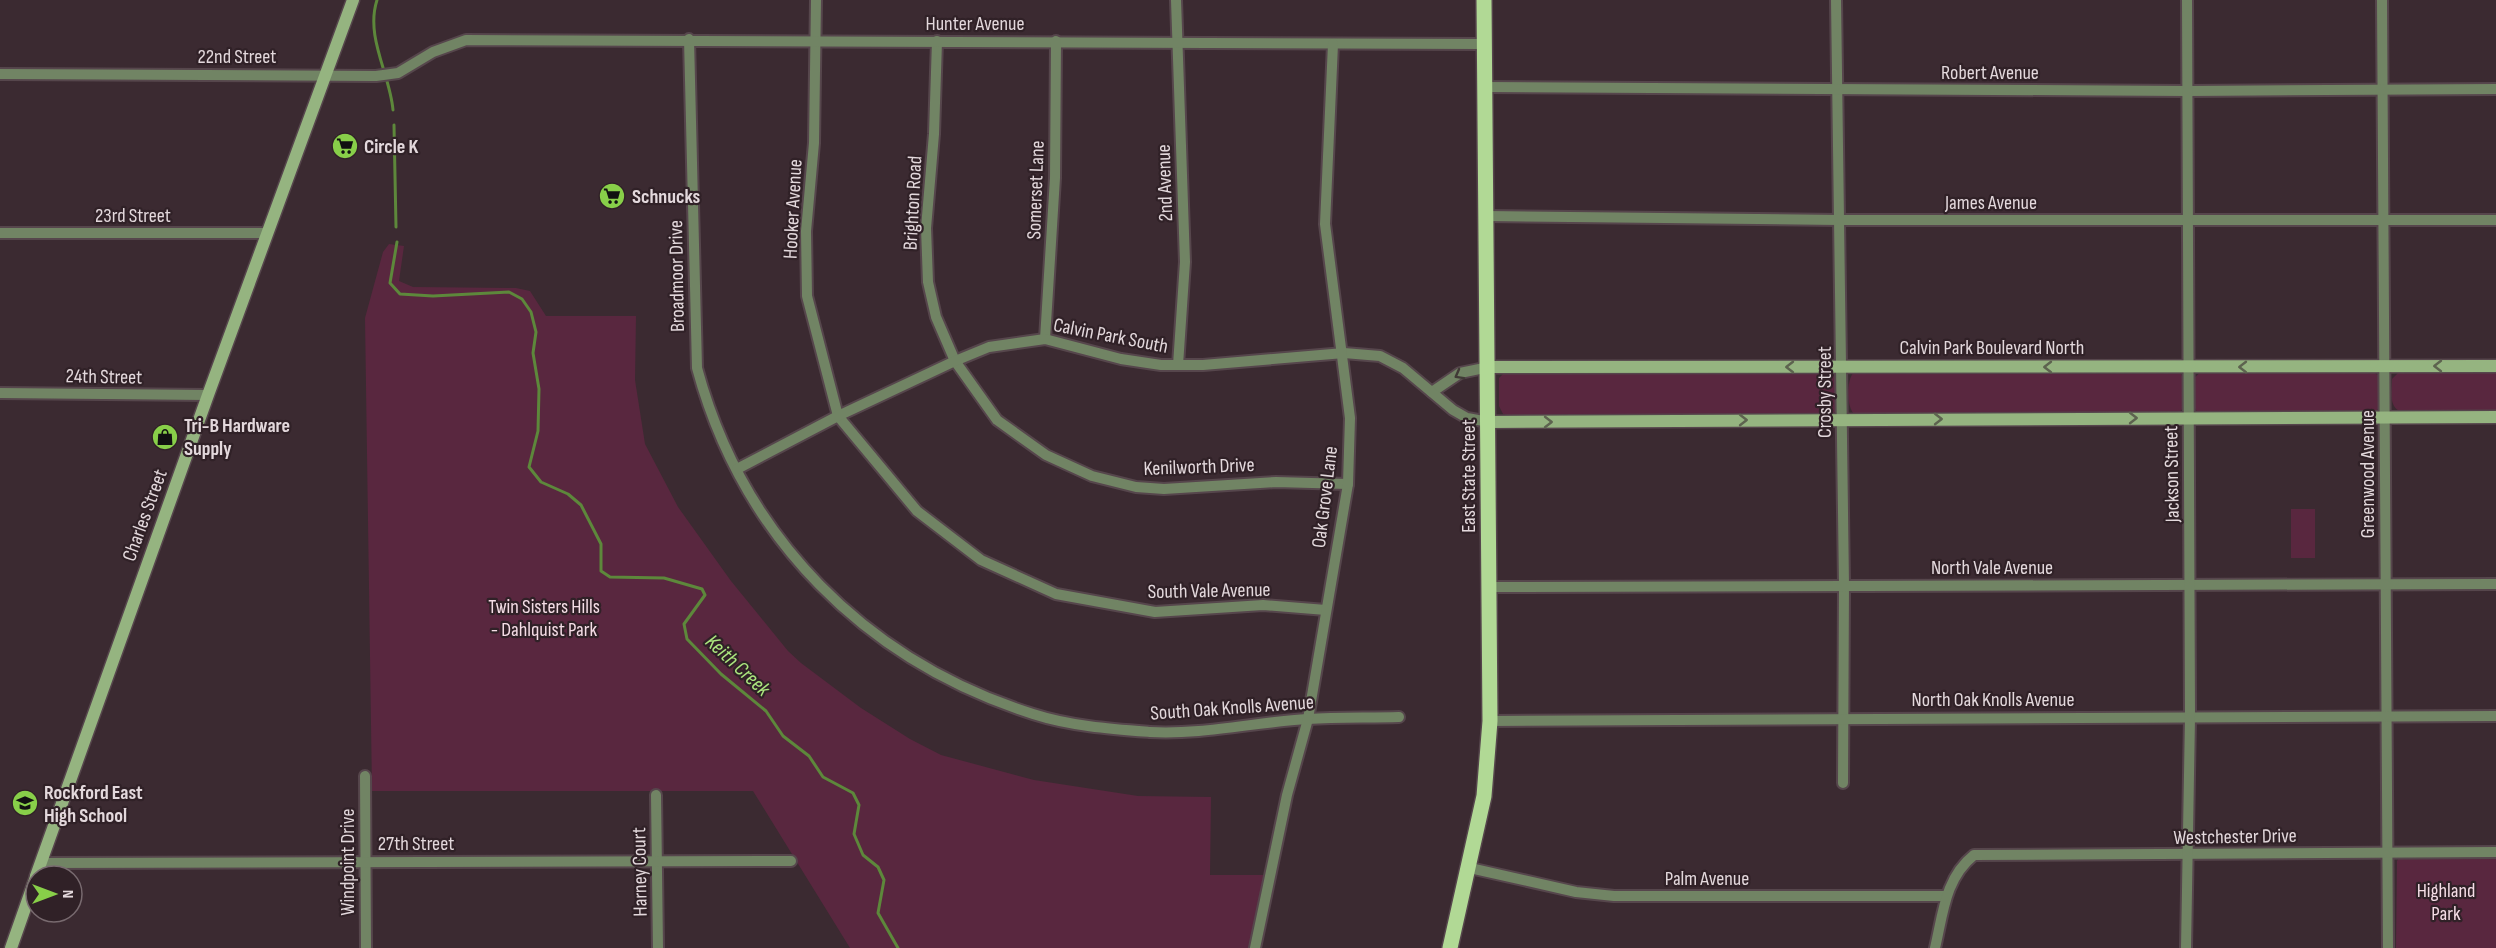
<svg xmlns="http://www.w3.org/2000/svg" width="2496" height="948" viewBox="0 0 2496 948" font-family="'Sofia Sans Condensed',sans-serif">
  <rect width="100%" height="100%" fill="#3b2a31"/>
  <!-- green -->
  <g fill="#59273f">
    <polygon points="389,244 404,246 399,281 413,287 516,288 530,291 546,316 636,316 635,380 645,444 678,507 731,581 788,651 801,663 861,708 910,739 941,755 1034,780 1138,796 1211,797 1210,875 1265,875 1249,948 850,948 753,791 372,791 365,318 383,252"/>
    <path d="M2496,370V412H2401C2388,406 2392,391 2392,379L2400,371Z"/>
    <path d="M2177,371L2181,374L2184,382L2183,408L2178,414L1855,415C1846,408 1846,380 1854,372Z"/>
    <polygon points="2202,371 2372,371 2379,376 2379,408 2374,413 2197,412 2194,406 2193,379"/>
    <polygon points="1504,373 1832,373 1836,381 1836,411 1831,415 1511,416 1503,414 1499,406 1499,378"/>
    <rect x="2291" y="509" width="24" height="49"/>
    <polygon points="2496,856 2496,948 2396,948 2397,861 2399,858"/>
  </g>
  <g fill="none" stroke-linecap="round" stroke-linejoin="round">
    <!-- stream -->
    <g stroke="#5d883b" stroke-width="3">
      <path d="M377,0C365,37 390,74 393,110"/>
      <polyline points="394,125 396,227"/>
      <polyline points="397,242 390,283 400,294 433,296 509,292 522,299 531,312 536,332 533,353 539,389 538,431 529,467 541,482 568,494 581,505 601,544 601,571 610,577 664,578 702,589 705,595 684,624 687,639 721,674 766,711 783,736 809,756 823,777 853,793 859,805 854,834 863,855 878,867 884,880 878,913 898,948"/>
    </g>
    <!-- street casing -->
    <g stroke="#56464c" stroke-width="14">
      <g id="street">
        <polyline points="816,0 814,143 806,231 807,296 838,416 917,511 981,560 1056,594 1155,612 1263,605 1326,610"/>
        <polyline points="1176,0 1185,262 1178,365"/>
        <polyline points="1836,0 1844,585 1843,783"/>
        <polyline points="2382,0 2388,948"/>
        <path d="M689,39L697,368C743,538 866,661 1033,714C1070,726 1111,729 1150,732C1202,735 1256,722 1308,719C1338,717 1369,718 1399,717"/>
        <polyline points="937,41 934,134 926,228 928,282 936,317 955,361 997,420 1046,455 1092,476 1136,487 1164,489 1276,482 1348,484"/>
        <polyline points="0,74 376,76 398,73 433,52 466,40 1483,44"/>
        <polyline points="1484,87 2188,91 2496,89"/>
        <polyline points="1486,216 1839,220 2496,220"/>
        <polyline points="0,233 267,233"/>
        <polyline points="1045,339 1055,178 1056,41"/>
        <polyline points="1432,392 1460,373 1489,367"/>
        <polyline points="0,393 208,395"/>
        <polyline points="737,469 838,416 955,361 989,347 1045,339 1121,359 1161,365 1203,365 1344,353 1380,356 1403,368 1453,410 1467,418 1489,422"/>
        <polyline points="1488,587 2496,584"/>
        <polyline points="1490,721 2496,716"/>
        <polyline points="365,776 366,948"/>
        <polyline points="656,795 658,948"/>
        <polyline points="41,863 791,861"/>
        <polyline points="1470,868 1576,892 1614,896 1946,896"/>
        <polyline points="1255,948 1287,795 1308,719 1348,484 1350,418 1325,224 1333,44"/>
        <path d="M1935,948C1943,914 1945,878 1974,855L2496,852"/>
        <polyline points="2186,948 2190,717 2187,0"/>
      </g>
    </g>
    <!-- secondary casing -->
    <g stroke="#56464c" stroke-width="15">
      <g id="secondary">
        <polyline points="1489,367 2496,366"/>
        <polyline points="1489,422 2496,417"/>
        <polyline points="36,876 208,395 353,0"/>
        <polyline points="11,948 36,877"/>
      </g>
    </g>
    <!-- primary casing -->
    <g stroke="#56464c" stroke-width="18">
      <polyline id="primary" points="1450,948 1484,796 1490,721 1484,0"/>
    </g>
    <!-- street -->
    <use href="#street" stroke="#718464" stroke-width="10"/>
    <!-- secondary -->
    <use href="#secondary" stroke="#95b480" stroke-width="12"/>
    <!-- primary -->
    <use href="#primary" stroke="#b1d995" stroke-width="15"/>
  </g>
  <!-- one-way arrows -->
  <defs><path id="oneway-chevron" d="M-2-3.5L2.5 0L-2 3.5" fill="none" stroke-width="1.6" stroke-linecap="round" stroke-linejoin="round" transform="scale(1.5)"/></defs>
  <g stroke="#5d634f">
    <use href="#oneway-chevron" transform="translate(2438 366) rotate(180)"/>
    <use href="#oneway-chevron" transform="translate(1790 367) rotate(180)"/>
    <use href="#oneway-chevron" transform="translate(2048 367) rotate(180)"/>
    <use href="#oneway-chevron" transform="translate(2243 367) rotate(180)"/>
    <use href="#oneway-chevron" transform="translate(2133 418)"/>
    <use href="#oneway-chevron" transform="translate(1938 419)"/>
    <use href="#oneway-chevron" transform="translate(1743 420)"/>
    <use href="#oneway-chevron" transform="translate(1548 422)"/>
  </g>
  <use stroke="#403a36" href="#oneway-chevron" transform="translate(1459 375) rotate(151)"/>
  <!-- icons -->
  <defs>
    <g id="supermarket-disc" transform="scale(1.35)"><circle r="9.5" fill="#88cf49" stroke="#302127"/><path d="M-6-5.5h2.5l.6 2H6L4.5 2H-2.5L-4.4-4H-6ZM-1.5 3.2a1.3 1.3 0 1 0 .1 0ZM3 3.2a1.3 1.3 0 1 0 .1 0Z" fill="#111"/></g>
    <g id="shop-disc" transform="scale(1.35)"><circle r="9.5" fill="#88cf49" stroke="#302127"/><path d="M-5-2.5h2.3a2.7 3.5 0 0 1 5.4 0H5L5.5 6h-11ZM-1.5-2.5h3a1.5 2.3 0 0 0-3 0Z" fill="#111"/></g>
    <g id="school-disc" transform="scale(1.35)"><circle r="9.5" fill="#88cf49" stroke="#302127"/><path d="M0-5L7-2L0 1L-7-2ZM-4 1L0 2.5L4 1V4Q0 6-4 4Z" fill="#111"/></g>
  </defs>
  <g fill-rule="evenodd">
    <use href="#supermarket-disc" x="345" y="146"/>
    <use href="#supermarket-disc" x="612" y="196"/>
    <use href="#shop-disc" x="165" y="437"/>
    <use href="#school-disc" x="25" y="803"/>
  </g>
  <g text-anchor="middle" stroke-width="4.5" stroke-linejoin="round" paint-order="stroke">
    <!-- street labels -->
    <g font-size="20" fill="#e3d8dc" stroke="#302127">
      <text x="975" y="30">Hunter Avenue</text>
      <text x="237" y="63">22nd Street</text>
      <text x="1990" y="79">Robert Avenue</text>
      <text transform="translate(1164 183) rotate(-92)" y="7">2nd Avenue</text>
      <text transform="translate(1035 190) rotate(-88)" y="7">Somerset Lane</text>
      <text x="1991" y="209">James Avenue</text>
      <text transform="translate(912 203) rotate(-87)" y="7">Brighton Road</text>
      <text transform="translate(792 209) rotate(-87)" y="7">Hooker Avenue</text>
      <text x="133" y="222">23rd Street</text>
      <text transform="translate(676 276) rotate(-91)" y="7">Broadmoor Drive</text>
      <text transform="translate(1111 335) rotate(11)" y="7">Calvin Park South</text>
      <text x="1992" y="354">Calvin Park Boulevard North</text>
      <text transform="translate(104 376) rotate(1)" y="7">24th Street</text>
      <text transform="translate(1824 392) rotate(-90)" y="7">Crosby Street</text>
      <text transform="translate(1199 466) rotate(-2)" y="7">Kenilworth Drive</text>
      <text transform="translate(2171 474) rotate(-91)" y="7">Jackson Street</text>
      <text transform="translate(2367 474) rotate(-90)" y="7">Greenwood Avenue</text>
      <text transform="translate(1468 476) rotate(-90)" y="7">East State Street</text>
      <text transform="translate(1324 497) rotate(-83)" y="7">Oak Grove Lane</text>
      <text transform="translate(144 515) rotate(-70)" y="7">Charles Street</text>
      <text x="1992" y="574">North Vale Avenue</text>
      <text transform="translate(1209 590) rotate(-1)" y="7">South Vale Avenue</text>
      <text x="1993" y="706">North Oak Knolls Avenue</text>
      <text transform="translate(1232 707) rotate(-4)" y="7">South Oak Knolls Avenue</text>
      <text transform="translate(2235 836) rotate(-1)" y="7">Westchester Drive</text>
      <text x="416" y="850">27th Street</text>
      <text transform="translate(347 862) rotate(-90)" y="7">Windpoint Drive</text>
      <text transform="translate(639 872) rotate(-91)" y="7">Harney Court</text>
      <text x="1707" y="885">Palm Avenue</text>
    </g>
    <!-- poi labels -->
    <g font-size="20" font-weight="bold" fill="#e3d8dc" stroke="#302127" text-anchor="start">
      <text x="364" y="153">Circle K</text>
      <text x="632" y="203">Schnucks</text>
      <text x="184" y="432">Tri-B Hardware<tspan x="184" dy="23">Supply</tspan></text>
      <text x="44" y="799">Rockford East<tspan x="44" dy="23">High School</tspan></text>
    </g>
    <!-- park labels -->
    <g font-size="20" fill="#f5dde6" stroke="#302127">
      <text x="544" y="613">Twin Sisters Hills<tspan x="544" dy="23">- Dahlquist Park</tspan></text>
      <text x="2446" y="897">Highland<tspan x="2446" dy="23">Park</tspan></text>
    </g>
    <!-- water labels -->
    <g font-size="21" font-style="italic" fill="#abe67e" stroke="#302127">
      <text transform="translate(738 665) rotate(43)" y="7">Keith Creek</text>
    </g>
  </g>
  <!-- north arrow -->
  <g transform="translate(54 894) rotate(90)"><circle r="28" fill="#302127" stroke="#786a6f" stroke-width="1.5"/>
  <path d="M0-4.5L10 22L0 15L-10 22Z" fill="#88cf49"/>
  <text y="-9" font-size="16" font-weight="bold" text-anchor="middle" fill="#e3d8dc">N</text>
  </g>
</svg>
